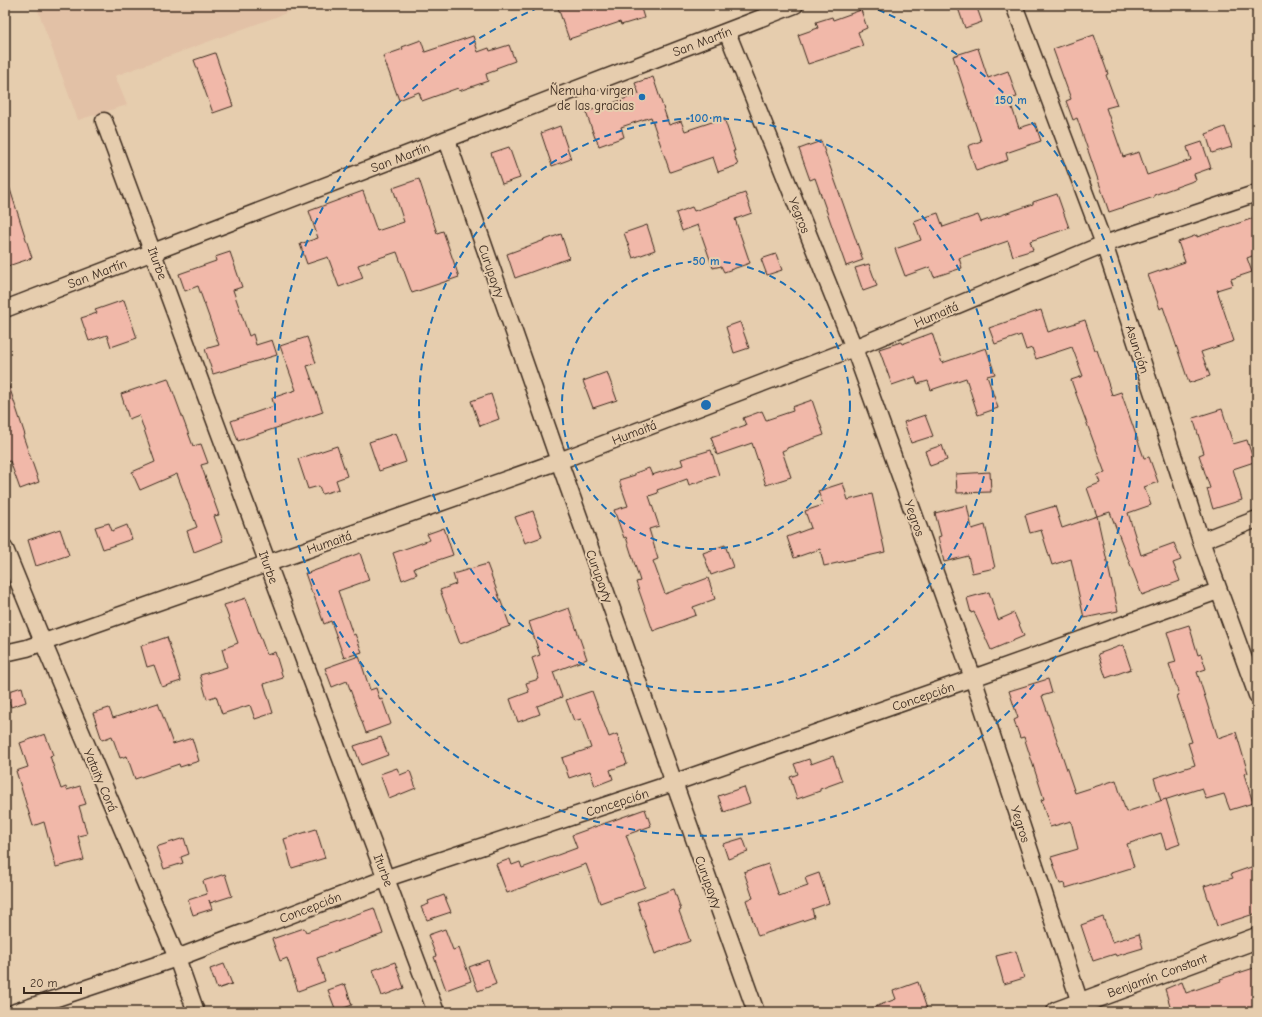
<svg xmlns="http://www.w3.org/2000/svg" width="1262" height="1017" viewBox="0 0 1262 1017" font-family="'Comic Neue',sans-serif">
  <rect width="100%" height="100%" fill="#e6cdae"/>
  <filter id="ink" filterUnits="userSpaceOnUse"><feTurbulence type="fractalNoise" baseFrequency=".025" numOctaves="2"/><feDisplacementMap in="SourceGraphic" scale="8" xChannelSelector="R" yChannelSelector="G"/><feConvolveMatrix kernelMatrix="1 2 1 2 8 2 1 2 1" color-interpolation-filters="sRGB"/></filter>
  <g filter="url(#ink)">
    <!-- built -->
    <polygon fill="#e2c1a6" points="36,5 308,5 115,76 127,105 78,120"/>
    <!-- building -->
    <g fill="#f1b8a9" stroke="#3b2a1e">
      <polygon points="557,5 640,5 644,18 621,25 620,22 569,39"/>
      <polygon points="957,5 976,5 982,22 965,28"/>
      <polygon points="861,10 867,28 858,32 863,46 808,64 798,35 818,28 816,22 832,17 833,20"/>
      <polygon points="1094,35 1108,74 1106,75 1117,105 1106,108 1123,157 1139,152 1147,175 1191,160 1187,147 1202,142 1211,168 1194,174 1196,180 1154,195 1154,197 1109,212 1077,118 1073,120 1066,101 1071,99 1053,49"/>
      <polygon points="473,36 478,52 489,48 490,51 509,45 515,61 496,68 497,70 486,74 488,81 459,91 458,88 422,101 419,92 399,100 383,56 403,49 402,47 421,40 425,52"/>
      <polygon points="978,48 988,78 1008,71 1017,97 1009,99 1019,128 1035,123 1041,141 1006,153 1008,160 976,171 968,146 981,141 953,56"/>
      <polygon points="215,53 233,106 213,113 194,60"/>
      <polygon points="653,77 669,125 681,121 685,131 724,118 735,151 733,151 738,165 718,172 713,157 670,172 651,117 621,127 624,137 599,146 596,138 595,138 586,112 639,94 635,83"/>
      <polygon points="560,126 571,159 552,166 541,133"/>
      <polygon points="1225,127 1232,147 1212,153 1206,134"/>
      <polygon points="821,141 863,260 846,266 815,178 810,180 799,149"/>
      <polygon points="509,147 520,178 502,184 491,153"/>
      <polygon points="419,179 437,233 443,231 459,277 412,293 397,252 358,265 363,278 339,287 328,257 307,264 300,244 318,238 309,211 363,191 377,231 404,222 393,188"/>
      <polygon points="5,183 8,183 32,258 8,266 5,258"/>
      <polygon points="745,193 752,213 735,219 750,263 724,272 721,266 713,268 698,225 682,231 676,213 692,207 694,211"/>
      <polygon points="1057,194 1069,228 1030,241 1033,250 1013,256 1008,241 959,258 962,268 934,277 930,267 905,276 895,249 921,240 914,221 938,213 943,227 978,215 981,222 1033,204 1033,202"/>
      <polygon points="1257,217 1257,254 1247,258 1252,272 1231,279 1233,285 1217,290 1234,341 1201,352 1210,376 1189,383 1163,307 1160,309 1148,275 1185,262 1178,242 1197,235 1197,237"/>
      <polygon points="647,225 655,250 633,258 624,233"/>
      <polygon points="561,234 569,258 515,278 507,254"/>
      <polygon points="230,252 242,287 233,290 249,336 253,334 256,345 272,340 277,355 213,374 205,349 219,345 198,286 185,291 179,274 216,261 215,257"/>
      <polygon points="776,254 782,270 767,275 761,259"/>
      <polygon points="869,264 877,286 863,291 855,268"/>
      <polygon points="124,300 137,338 111,347 107,335 89,341 81,318 97,313 95,310"/>
      <polygon points="1041,310 1048,332 1085,320 1095,350 1097,350 1112,395 1121,392 1144,458 1149,457 1158,482 1144,487 1151,505 1128,513 1141,555 1174,543 1181,560 1173,563 1180,581 1142,595 1110,512 1097,516 1087,488 1100,483 1097,475 1105,473 1071,380 1083,376 1072,347 1036,359 1032,348 1026,350 1021,335 995,344 989,328"/>
      <polygon points="740,322 749,348 734,353 726,327"/>
      <polygon points="932,333 942,363 986,348 995,374 987,376 998,408 978,415 966,378 931,390 928,381 918,384 915,377 892,385 879,349 901,342 902,344"/>
      <polygon points="307,337 316,363 307,366 323,412 238,441 231,421 274,406 272,398 296,390 280,346"/>
      <polygon points="607,372 617,400 593,408 583,381"/>
      <polygon points="168,378 193,446 201,444 208,463 201,465 219,515 214,516 223,541 194,552 187,531 197,527 177,474 140,490 132,472 155,462 139,415 129,419 121,394"/>
      <polygon points="5,383 8,383 25,435 23,436 39,482 20,489 10,461 5,462"/>
      <polygon points="491,394 499,419 480,426 471,401"/>
      <polygon points="812,400 824,435 787,448 787,449 782,451 791,477 766,485 752,443 717,455 711,437 746,425 743,418 762,411 766,420 793,411 792,407"/>
      <polygon points="1222,409 1233,444 1247,440 1254,462 1233,469 1242,500 1213,509 1207,489 1210,488 1199,455 1204,453 1193,418"/>
      <polygon points="925,415 933,436 911,443 904,422"/>
      <polygon points="396,433 406,462 379,471 369,442"/>
      <polygon points="942,445 947,460 930,466 925,451"/>
      <polygon points="337,446 347,476 336,480 339,489 322,494 319,486 308,489 298,459"/>
      <polygon points="711,450 719,475 689,485 687,479 657,490 658,493 649,496 659,526 649,529 658,559 653,561 665,594 708,578 715,599 693,607 696,615 653,631 636,582 640,581 626,537 624,538 614,510 628,506 619,480 635,475 635,473 649,468 652,475 683,465 681,459"/>
      <polygon points="990,472 991,492 957,493 956,474"/>
      <polygon points="843,483 848,500 872,494 885,552 824,566 820,549 794,558 787,537 811,528 805,511 823,505 818,491"/>
      <polygon points="967,505 972,529 985,525 995,568 972,573 968,556 944,562 938,537 941,536 935,513"/>
      <polygon points="1055,506 1062,528 1097,516 1118,611 1084,618 1071,559 1052,565 1041,530 1030,533 1025,515"/>
      <polygon points="533,511 542,537 525,543 515,517"/>
      <polygon points="109,523 112,531 127,525 132,539 103,549 95,527"/>
      <polygon points="444,528 453,555 414,568 417,574 402,580 393,553 430,540 427,534"/>
      <polygon points="60,529 69,555 36,566 28,540"/>
      <polygon points="725,545 733,567 711,575 703,553"/>
      <polygon points="360,553 369,580 338,591 353,635 355,634 362,652 344,658 331,621 324,624 313,593 312,593 305,573 308,573 341,561 341,560"/>
      <polygon points="487,564 510,626 460,644 440,590 456,584 453,574"/>
      <polygon points="989,592 998,620 1014,613 1024,636 991,650 974,612 971,613 967,598"/>
      <polygon points="246,598 267,655 275,652 283,678 264,684 273,713 255,719 250,705 222,714 216,696 207,699 200,675 227,667 222,649 238,643 224,605"/>
      <polygon points="569,608 587,659 553,672 562,697 537,706 540,714 518,722 510,699 529,692 526,683 539,679 532,658 540,655 529,622"/>
      <polygon points="1189,625 1198,655 1201,654 1206,669 1197,672 1218,738 1236,732 1248,773 1244,774 1253,803 1230,810 1224,794 1206,799 1202,788 1161,801 1154,778 1195,765 1188,743 1192,742 1177,696 1179,695 1169,664 1176,662 1167,632"/>
      <polygon points="167,637 181,681 162,687 154,665 147,667 141,646"/>
      <polygon points="1123,645 1131,669 1106,678 1098,654"/>
      <polygon points="359,656 370,690 376,688 380,700 382,699 391,724 366,733 347,681 332,687 325,668"/>
      <polygon points="1048,679 1052,693 1042,696 1075,793 1116,780 1126,812 1166,799 1180,844 1166,849 1161,833 1127,844 1134,867 1066,888 1065,883 1060,884 1051,857 1078,849 1071,821 1050,827 1041,800 1044,799 1024,737 1020,738 1014,720 1018,718 1009,691"/>
      <polygon points="22,687 26,702 11,707 6,692"/>
      <polygon points="592,691 609,737 617,734 627,764 610,770 613,779 595,786 590,771 569,778 562,758 591,748 581,719 574,721 566,700"/>
      <polygon points="158,703 173,744 192,738 199,761 180,767 179,764 135,779 127,756 120,758 112,736 102,740 93,713 109,708 113,718"/>
      <polygon points="45,734 53,755 50,756 61,789 66,787 67,790 80,786 86,804 79,806 87,834 78,836 84,860 56,867 44,822 33,826 16,771 28,767 20,743"/>
      <polygon points="381,737 388,755 361,765 354,746"/>
      <polygon points="833,756 842,781 820,789 820,791 797,799 790,777 798,774 794,764 809,759 811,764"/>
      <polygon points="397,768 400,775 410,771 416,788 389,799 380,774"/>
      <polygon points="744,787 750,803 724,812 718,796"/>
      <polygon points="645,809 651,826 626,835 645,887 600,903 586,864 507,893 496,864 510,859 512,865 520,862 522,868 577,848 572,835"/>
      <polygon points="316,829 325,858 292,868 284,839"/>
      <polygon points="184,838 189,854 181,857 183,863 164,869 156,847"/>
      <polygon points="743,838 748,852 728,859 723,844"/>
      <polygon points="768,864 779,896 808,886 805,878 819,873 829,903 812,909 814,917 758,936 746,900 753,898 744,872"/>
      <polygon points="1257,865 1257,913 1217,926 1204,886 1233,878 1231,874"/>
      <polygon points="225,874 232,896 210,903 209,900 212,909 193,915 188,900 207,894 203,881"/>
      <polygon points="674,889 681,910 679,911 690,941 655,954 637,902"/>
      <polygon points="444,895 451,912 427,920 421,907 429,904 428,901"/>
      <polygon points="374,908 383,934 317,958 325,981 298,991 287,958 280,961 272,939 304,928 306,932"/>
      <polygon points="1103,917 1112,942 1139,934 1143,948 1116,956 1115,954 1093,961 1081,925"/>
      <polygon points="445,929 453,950 459,948 471,981 446,990 434,957 436,956 428,935"/>
      <polygon points="1016,951 1024,978 1004,984 996,956"/>
      <polygon points="488,960 496,984 478,991 469,967"/>
      <polygon points="395,962 404,988 382,996 373,970"/>
      <polygon points="224,964 232,984 217,989 210,969"/>
      <polygon points="1257,967 1257,1008 1246,1012 1172,1012 1165,989 1182,982 1186,993 1221,981 1220,979"/>
      <polygon points="918,982 928,1012 867,1012 867,1010 896,999 893,991"/>
      <polygon points="345,984 352,1005 336,1011 328,990"/>
    </g>
    <g fill="none" stroke-linecap="round" stroke-linejoin="round">
      <!-- minor casing -->
      <g stroke="#3b2a1e" stroke-width="19">
        <g id="minor">
          <polyline points="1014,5 1104,244 1201,541 1257,695"/>
          <polyline points="727,32 854,348 973,678 1083,1012"/>
          <polyline points="104,121 268,564 436,1012"/>
          <polyline points="447,140 559,461 756,1012"/>
          <polyline points="5,309 795,5"/>
          <polyline points="1201,541 1257,519"/>
          <polyline points="5,549 43,642 177,958 196,1012"/>
          <polyline points="5,653 27,648 559,461 854,348 1104,244 1257,193"/>
          <polyline points="15,1012 177,958 387,878 673,783 973,678 1218,591"/>
        </g>
      </g>
      <!-- tertiary casing -->
      <g stroke="#3b2a1e" stroke-width="23">
        <polyline id="tertiary" points="1057,1012 1257,938"/>
      </g>
      <!-- minor -->
      <use href="#minor" stroke="#e6cdae" stroke-width="16"/>
      <!-- tertiary -->
      <use href="#tertiary" stroke="#e6cdae" stroke-width="20"/>
    </g>
  </g>
  <!-- distance rings -->
  <g fill="none" stroke="#1f6fb2" stroke-width="2" stroke-dasharray="7 5">
    <circle cx="706" cy="405" r="144"/>
    <circle cx="706" cy="405" r="287"/>
    <path d="M867 5A431 431 0 1 1 545 5"/>
  </g>
  <!-- markers -->
  <circle fill="#1f6fb2" stroke="#e6cdae" stroke-width="1.5" cx="642" cy="97" r="4"/>
  <g text-anchor="middle" stroke-width="4" stroke-linejoin="round" paint-order="stroke">
    <!-- street labels -->
    <g font-size="13" fill="#3b2a1e" stroke="#e6cdae">
      <text transform="translate(702 41) rotate(-21)" y="5">San Martín</text>
      <text transform="translate(400 157) rotate(-21)" y="5">San Martín</text>
      <text transform="translate(800 215) rotate(68)" y="5">Yegros</text>
      <text transform="translate(158 263) rotate(70)" y="5">Iturbe</text>
      <text transform="translate(492 271) rotate(71)" y="5">Curupayty</text>
      <text transform="translate(97 273) rotate(-21)" y="5">San Martín</text>
      <text transform="translate(936 314) rotate(-23)" y="5">Humaitá</text>
      <text transform="translate(1138 349) rotate(72)" y="5">Asunción</text>
      <text transform="translate(634 432) rotate(-21)" y="5">Humaitá</text>
      <text transform="translate(915 518) rotate(70)" y="5">Yegros</text>
      <text transform="translate(329 542) rotate(-19)" y="5">Humaitá</text>
      <text transform="translate(269 567) rotate(70)" y="5">Iturbe</text>
      <text transform="translate(600 576) rotate(70)" y="5">Curupayty</text>
      <text transform="translate(923 696) rotate(-19)" y="5">Concepción</text>
      <text transform="translate(101 780) rotate(67)" y="5">Yataity Corá</text>
      <text transform="translate(617 802) rotate(-18)" y="5">Concepción</text>
      <text transform="translate(1021 824) rotate(72)" y="5">Yegros</text>
      <text transform="translate(384 870) rotate(69)" y="5">Iturbe</text>
      <text transform="translate(709 882) rotate(70)" y="5">Curupayty</text>
      <text transform="translate(310 907) rotate(-21)" y="5">Concepción</text>
      <text transform="translate(1157 975) rotate(-20)" y="5">Benjamín Constant</text>
    </g>
    <!-- poi labels -->
    <g font-size="13" fill="#3b2a1e" stroke="#e6cdae" text-anchor="end">
      <text x="634" y="95">Ñemuha virgen<tspan x="634" dy="15">de las gracias</tspan></text>
    </g>
  </g>
  <circle cx="706" cy="405" r="6" fill="#1f6fb2" stroke="#e6cdae" stroke-width="2"/>
  <g font-size="12" text-anchor="middle" font-weight="bold" fill="#1f6fb2" stroke="#e6cdae" stroke-width="4" stroke-linejoin="round" paint-order="stroke">
    <text x="1011" y="104">150 m</text>
    <text x="706" y="122">100 m</text>
    <text x="706" y="265">50 m</text>
  </g>
  <!-- margin -->
  <rect width="1262" height="1017" fill="none" stroke="#e6cdae" stroke-width="20"/>
  <rect x="10" y="10" width="1242" height="997" fill="none" stroke="#3b2a1e" stroke-width="1.5" filter="url(#ink)"/>
  <!-- scale -->
  <path d="M24 987v6h57v-6" fill="none" stroke="#3b2a1e" stroke-width="2"/>
  <text x="30" y="987" font-size="12" fill="#3b2a1e" stroke="#e6cdae" stroke-width="3" paint-order="stroke">20 m</text>
</svg>
